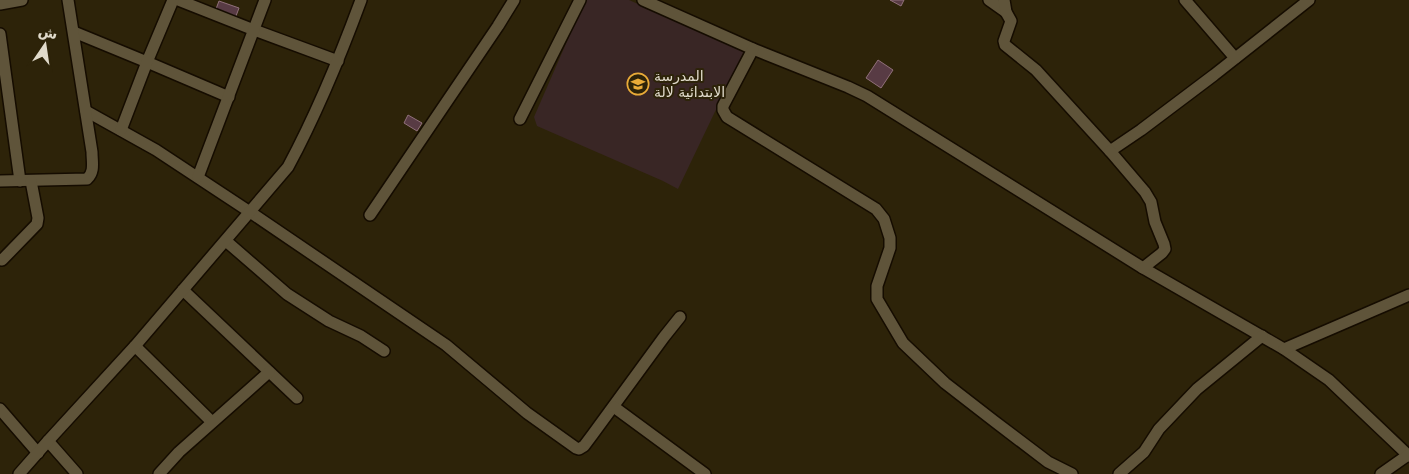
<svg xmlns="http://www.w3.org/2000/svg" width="1409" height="474" viewBox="0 0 1409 474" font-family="'DejaVu Sans',Vazirmatn,sans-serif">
  <rect width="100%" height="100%" fill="#2d2309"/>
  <!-- education -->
  <polygon fill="#392625" points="585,0 629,0 744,51 678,189 663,181 537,126 534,117"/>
  <!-- building -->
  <g fill="#583b44" stroke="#90707a">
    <polygon points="890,0 904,0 901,6"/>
    <polygon points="219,1 239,8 236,16 216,9"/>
    <polygon points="878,60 893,70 881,88 866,78"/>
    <polygon points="408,115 422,123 417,131 404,123"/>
  </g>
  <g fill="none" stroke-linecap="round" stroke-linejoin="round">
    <!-- minor casing -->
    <g stroke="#150c00" stroke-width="14">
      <g id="minor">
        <polyline points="178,0 254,30 338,61"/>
        <polyline points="643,0 753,49 848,87 867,96 1143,268 1284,349 1329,380 1409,456"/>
        <polyline points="989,0 1006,12"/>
        <polyline points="1004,0 1006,12 1011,21 1004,41 1005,45 1036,70 1110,151 1141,130 1214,75 1309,0"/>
        <polyline points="1185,0 1235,58"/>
        <polyline points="0,4 22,0"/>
        <polyline points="74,32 147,62 229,97"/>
        <polyline points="0,34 20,181"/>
        <polyline points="753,49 723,106 723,110 727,117 876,209 884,219 890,238 890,248 877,286 877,299 903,343 945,383 994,421 1048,462 1072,474"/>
        <polyline points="86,111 156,150 250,212 446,345 527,413 576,448 579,449 584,446 593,434 664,337 680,317"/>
        <polyline points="520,119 580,0"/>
        <polyline points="121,130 147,62 173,0"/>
        <polyline points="1110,151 1145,192 1151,202 1155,222 1164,244 1165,249 1162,253 1143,268"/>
        <polyline points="198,177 265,0"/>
        <path d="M0,181L87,179C95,172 92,162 92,152L68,0"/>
        <polyline points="370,215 498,26 514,0"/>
        <polyline points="226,241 287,294 329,321 361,336 384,351"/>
        <polyline points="2,260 37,224 38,218 31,181"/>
        <polyline points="183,290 297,398"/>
        <polyline points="135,346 212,422"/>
        <polyline points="1284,349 1409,295"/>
        <polyline points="614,407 705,474"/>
        <polyline points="0,409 38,453"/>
        <polyline points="48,441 77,474"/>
        <path d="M19,474L48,441L135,346L288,167C317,113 340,57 361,0"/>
        <polyline points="159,474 179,452 269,372"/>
        <polyline points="1119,474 1144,452 1159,429 1197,389 1262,336"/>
        <polyline points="1381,474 1408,455"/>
      </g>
    </g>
    <!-- minor -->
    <use href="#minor" stroke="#5f543a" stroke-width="11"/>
  </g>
  <!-- icons -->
  <defs>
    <g id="school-ring" transform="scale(1.125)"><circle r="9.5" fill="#2d2309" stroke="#e9ab38" stroke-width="1.5"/><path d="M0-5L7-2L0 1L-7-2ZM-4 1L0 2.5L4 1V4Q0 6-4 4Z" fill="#e9ab38"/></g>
  </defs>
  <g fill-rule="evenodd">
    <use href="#school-ring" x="638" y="84"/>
  </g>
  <g text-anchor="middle" stroke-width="4" stroke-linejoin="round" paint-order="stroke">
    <!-- poi labels -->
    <g font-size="14" fill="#e0dacb" stroke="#2d2309" text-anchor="start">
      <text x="654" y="81">المدرسة<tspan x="654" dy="16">الابتدائية لالة</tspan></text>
    </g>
  </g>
  <!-- north arrow -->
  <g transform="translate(45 45) rotate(13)" stroke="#2d2309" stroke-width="4" paint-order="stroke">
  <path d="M0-4L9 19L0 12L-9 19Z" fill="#e0dacb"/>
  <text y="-8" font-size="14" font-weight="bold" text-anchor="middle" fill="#e0dacb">ش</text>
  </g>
</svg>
